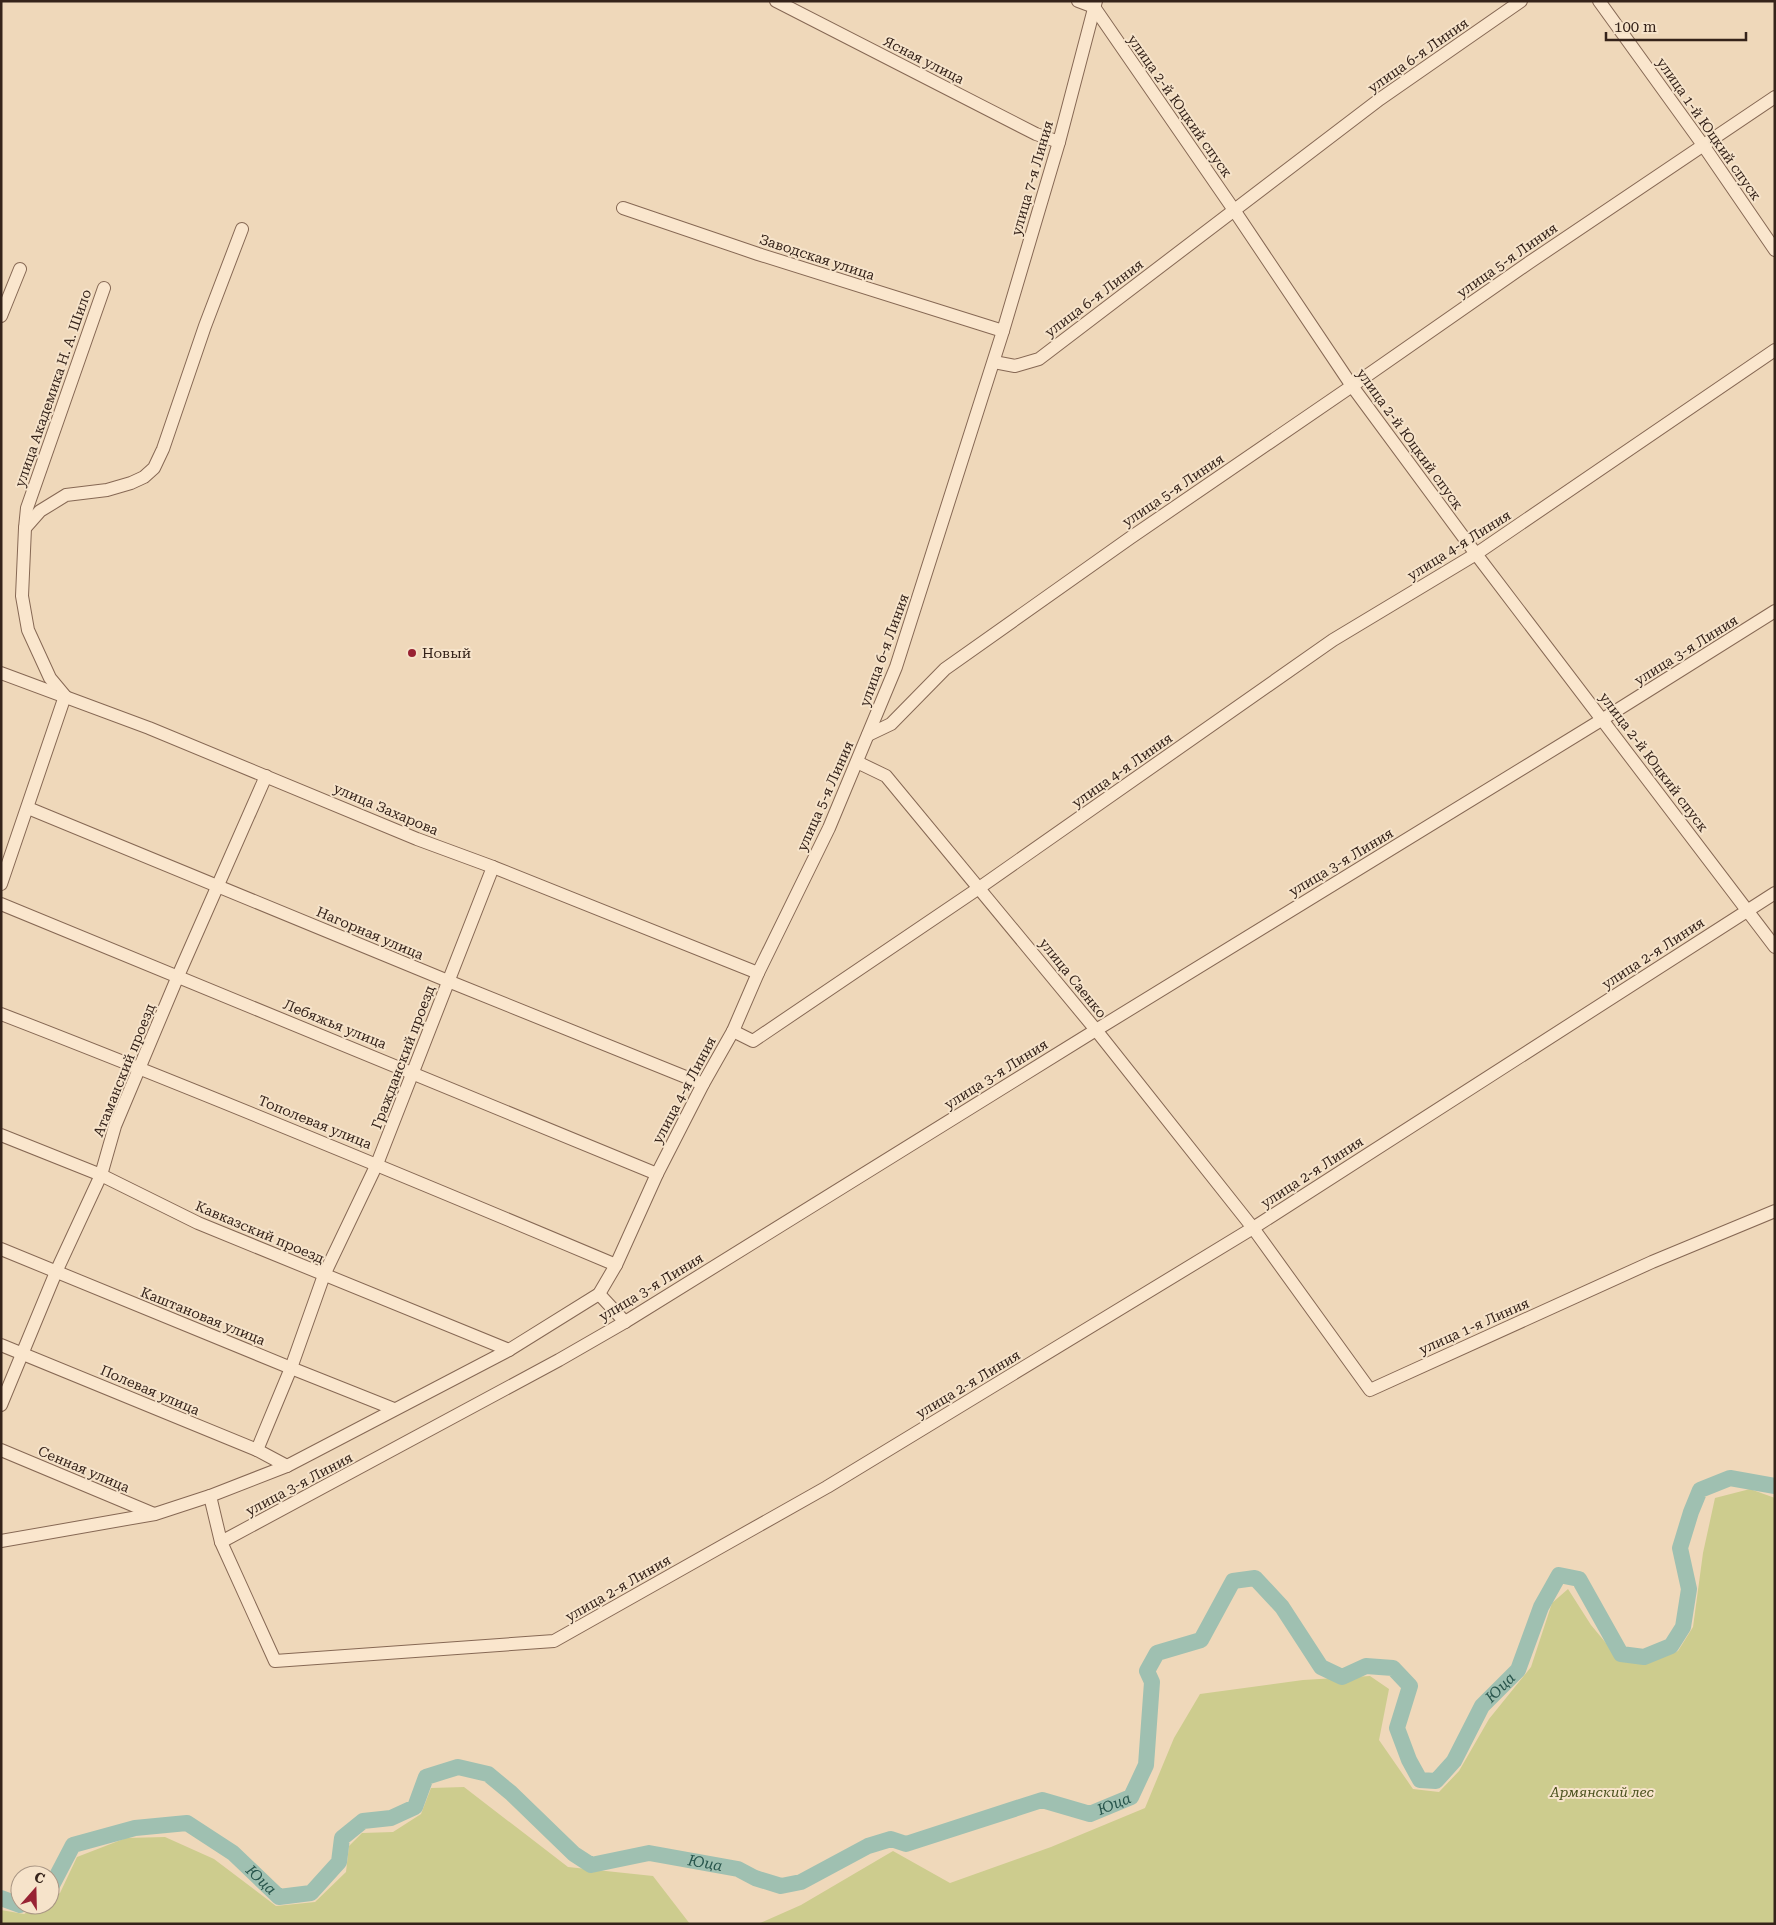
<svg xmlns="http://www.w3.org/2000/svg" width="1776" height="1925" viewBox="0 0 1776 1925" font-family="'Roboto Serif',serif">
  <rect width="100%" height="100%" fill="#efd8ba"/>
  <!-- green -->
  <g fill="#cdcc8e">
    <polygon points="1750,1489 1775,1498 1775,1924 758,1924 801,1905 893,1851 950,1883 1051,1847 1145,1808 1174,1738 1200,1694 1303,1680 1370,1676 1389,1689 1379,1740 1413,1789 1439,1792 1459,1771 1489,1719 1531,1667 1552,1603 1568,1589 1591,1625 1620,1660 1647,1663 1678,1651 1693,1627 1703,1553 1715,1498"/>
    <polygon points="464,1787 568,1867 653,1876 690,1924 1,1924 1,1910 24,1914 40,1905 50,1905 50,1899 60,1893 77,1857 126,1838 165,1837 214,1859 276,1906 315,1902 346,1872 349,1846 362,1833 393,1832 421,1814 431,1788"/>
  </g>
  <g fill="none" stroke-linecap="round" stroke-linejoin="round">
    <!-- river -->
    <g stroke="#9fc0b1" stroke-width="16">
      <path id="s1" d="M50,1889L73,1845L135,1828L187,1823L233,1853L279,1897L311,1893L339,1862L342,1838L363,1821L391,1818L415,1807L426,1777L458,1767L488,1774L511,1793L574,1854L591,1865L649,1853L738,1869L755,1878L781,1886L801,1882L868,1846L891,1839L906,1844L1042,1800L1090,1814L1131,1797L1146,1765L1152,1682L1147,1671L1157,1653L1201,1640L1233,1581L1255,1578L1282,1607L1321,1667L1342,1677L1366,1666L1393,1668L1410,1686L1397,1728L1409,1760L1420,1780L1436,1781L1454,1761L1482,1706L1518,1670L1541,1607L1559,1575L1579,1579L1621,1654L1644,1657L1671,1646L1683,1627L1689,1589L1680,1548L1691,1512L1700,1490L1730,1478L1775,1486"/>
      <polyline points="1,1898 20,1905"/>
    </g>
    <!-- minor casing -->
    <g stroke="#866854" stroke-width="14">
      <g id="minor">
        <polyline points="776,1 1036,134 1059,142"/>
        <polyline points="1078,1 1094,7 1234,210 1352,386 1476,554 1775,947"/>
        <polyline points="1599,1 1703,145 1775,250"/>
        <polyline points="623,208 758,254 1003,331"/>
        <polyline points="1,316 20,269"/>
        <polyline points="994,362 1015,366 1039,359 1380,99 1521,1"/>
        <polyline points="25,528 27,508 104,288"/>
        <polyline points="1,673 149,728 417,839 493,867 758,973"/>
        <polyline points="868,735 891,724 945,669 1130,538 1352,386 1530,262 1775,97"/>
        <polyline points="857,762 886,776 1096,1030 1253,1228 1370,1390 1652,1262 1775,1211"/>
        <polyline points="28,808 448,981 703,1084"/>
        <polyline points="1,884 65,696 50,678 28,630 22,596 25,528 40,511 66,495 107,490 131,483 144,477 154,468 163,449 205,326 242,229"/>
        <polyline points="1,904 657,1174"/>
        <path d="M1,1014C208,1094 412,1179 616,1265"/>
        <polyline points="733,1031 753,1041 979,888 1333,640 1476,554 1775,350"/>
        <polyline points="1,1135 101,1175 198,1223 509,1350"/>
        <polyline points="1,1249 291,1368 394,1409"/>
        <polyline points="599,1294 625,1322"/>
        <polyline points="1,1345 257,1450 287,1466"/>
        <polyline points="1,1405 56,1272 101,1175 115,1126 178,976 266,776"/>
        <polyline points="1,1450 154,1514"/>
        <polyline points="257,1450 291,1368 324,1275 377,1164 493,867"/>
        <polyline points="210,1496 221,1542 275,1661 554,1641 827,1487 1253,1228 1775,893"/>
        <polyline points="1,1541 155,1514 210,1496 287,1466 509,1350 599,1294 616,1265 657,1174 703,1084 733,1031 758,973 829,828 896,667 1003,331 1059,142 1096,1"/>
        <polyline points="221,1542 559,1360 625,1322 1096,1030 1603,719 1775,611"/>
      </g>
    </g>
    <!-- minor -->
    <use href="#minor" stroke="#fae6cd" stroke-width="12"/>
  </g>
  <!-- markers -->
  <circle fill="#982233" stroke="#f6e3ca" stroke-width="2" cx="412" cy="653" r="5"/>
  <g text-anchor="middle" stroke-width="4" stroke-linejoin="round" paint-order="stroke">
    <!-- street labels -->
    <g font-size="14" fill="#35231a" stroke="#f6e3ca">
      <text transform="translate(1418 55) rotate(-35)" y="5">улица 6-я Линия</text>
      <text transform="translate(924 60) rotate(27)" y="5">Ясная улица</text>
      <text transform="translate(1180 106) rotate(55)" y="5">улица 2-й Юцкий спуск</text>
      <text transform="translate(1709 129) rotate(55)" y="5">улица 1-й Юцкий спуск</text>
      <text transform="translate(1032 178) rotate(-74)" y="5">улица 7-я Линия</text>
      <text transform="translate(817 257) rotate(18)" y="5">Заводская улица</text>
      <text transform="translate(1507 260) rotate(-35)" y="5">улица 5-я Линия</text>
      <text transform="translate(1094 298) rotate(-37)" y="5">улица 6-я Линия</text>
      <text transform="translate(53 388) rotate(-71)" y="5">улица Академика Н. А. Шило</text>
      <text transform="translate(1410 439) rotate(54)" y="5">улица 2-й Юцкий спуск</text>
      <text transform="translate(1173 490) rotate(-34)" y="5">улица 5-я Линия</text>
      <text transform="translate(1459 545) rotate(-32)" y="5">улица 4-я Линия</text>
      <text transform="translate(884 650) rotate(-70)" y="5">улица 6-я Линия</text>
      <text transform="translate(1686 650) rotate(-32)" y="5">улица 3-я Линия</text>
      <text transform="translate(1654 762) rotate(53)" y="5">улица 2-й Юцкий спуск</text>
      <text transform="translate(1122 770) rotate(-35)" y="5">улица 4-я Линия</text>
      <text transform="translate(825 796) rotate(-66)" y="5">улица 5-я Линия</text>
      <text transform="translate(386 809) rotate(23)" y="5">улица Захарова</text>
      <text transform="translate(1341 862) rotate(-31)" y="5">улица 3-я Линия</text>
      <text transform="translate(370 933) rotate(23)" y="5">Нагорная улица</text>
      <text transform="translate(1653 953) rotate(-33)" y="5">улица 2-я Линия</text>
      <text transform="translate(1073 978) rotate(51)" y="5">улица Саенко</text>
      <text transform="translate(335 1024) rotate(22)" y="5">Лебяжья улица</text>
      <text transform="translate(403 1057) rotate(-69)" y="5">Гражданский проезд</text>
      <text transform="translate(124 1070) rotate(-68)" y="5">Атаманский проезд</text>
      <text transform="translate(996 1074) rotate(-32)" y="5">улица 3-я Линия</text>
      <text transform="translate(684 1090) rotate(-62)" y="5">улица 4-я Линия</text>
      <text transform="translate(315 1122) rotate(22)" y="5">Тополевая улица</text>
      <text transform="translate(1312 1172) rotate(-33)" y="5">улица 2-я Линия</text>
      <text transform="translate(260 1232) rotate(23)" y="5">Кавказский проезд</text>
      <text transform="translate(651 1287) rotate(-31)" y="5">улица 3-я Линия</text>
      <text transform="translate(203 1316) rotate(22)" y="5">Каштановая улица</text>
      <text transform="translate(1474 1326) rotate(-24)" y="5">улица 1-я Линия</text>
      <text transform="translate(968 1384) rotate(-31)" y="5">улица 2-я Линия</text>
      <text transform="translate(150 1390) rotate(23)" y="5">Полевая улица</text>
      <text transform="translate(84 1469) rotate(23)" y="5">Сенная улица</text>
      <text transform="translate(299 1484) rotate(-28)" y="5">улица 3-я Линия</text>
      <text transform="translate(618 1588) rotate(-30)" y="5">улица 2-я Линия</text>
    </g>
    <!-- poi labels -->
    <g font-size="14" fill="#35231a" stroke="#f6e3ca" text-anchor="start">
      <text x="422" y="658">Новый</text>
    </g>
    <!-- park labels -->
    <g font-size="14" font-style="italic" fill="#4c521f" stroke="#f6e3ca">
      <text x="1602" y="1797">Армянский лес</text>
    </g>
    <!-- water labels -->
    <g font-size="15" font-style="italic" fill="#28554c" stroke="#f6e3ca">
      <text dy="5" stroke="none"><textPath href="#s1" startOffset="1999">Юца</textPath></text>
      <text dy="5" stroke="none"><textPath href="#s1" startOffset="1250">Юца</textPath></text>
      <text dy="5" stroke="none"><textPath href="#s1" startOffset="815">Юца</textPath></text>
      <text dy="5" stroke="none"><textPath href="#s1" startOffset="260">Юца</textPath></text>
    </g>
  </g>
  <!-- border -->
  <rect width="1776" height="1925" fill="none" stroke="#35231a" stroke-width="5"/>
  <!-- north arrow -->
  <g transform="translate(35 1890) rotate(20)"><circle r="24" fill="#f6e3ca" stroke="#a99684"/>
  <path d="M0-4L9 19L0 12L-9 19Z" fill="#982233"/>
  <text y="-8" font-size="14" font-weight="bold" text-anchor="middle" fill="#35231a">С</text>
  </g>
  <!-- scale -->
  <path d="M1606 32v8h140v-8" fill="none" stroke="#35231a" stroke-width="2.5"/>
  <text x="1614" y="32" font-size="15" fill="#35231a" stroke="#f6e3ca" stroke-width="4" paint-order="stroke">100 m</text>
</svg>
